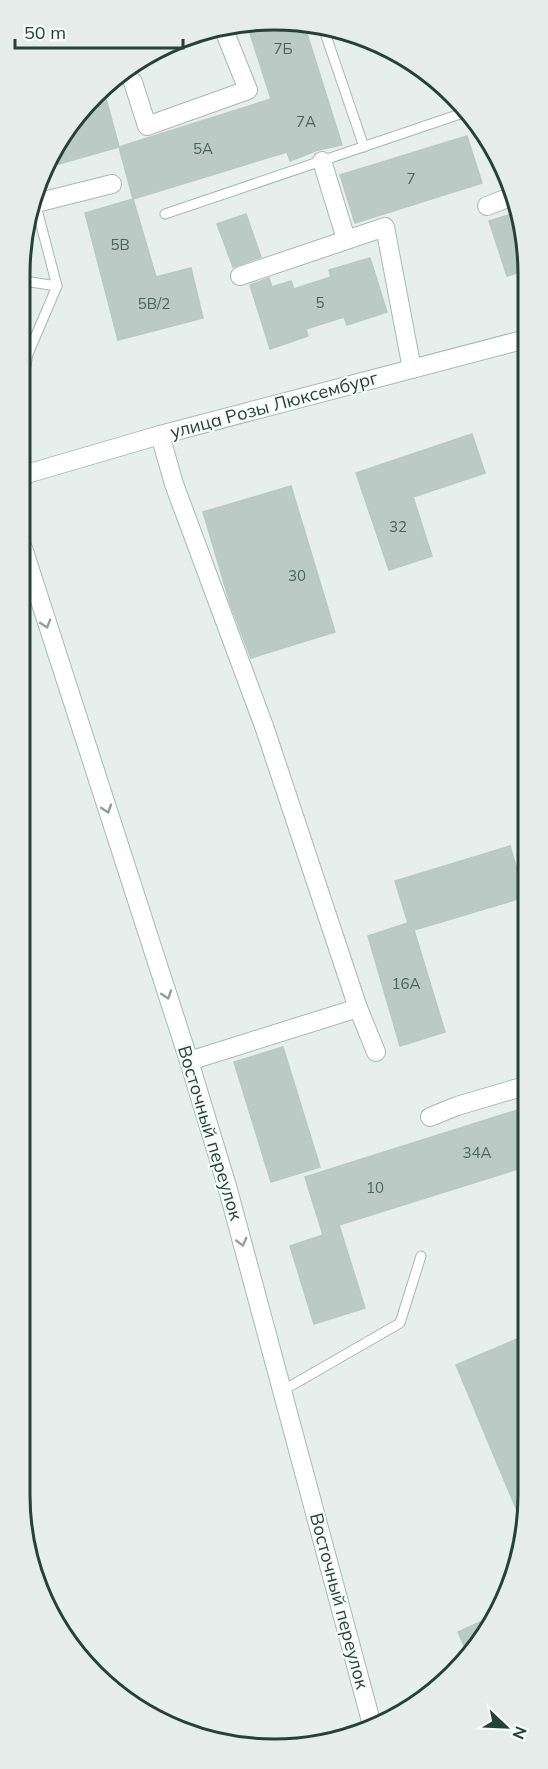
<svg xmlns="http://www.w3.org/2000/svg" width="548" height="1769" viewBox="0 0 548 1769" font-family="Mulish,sans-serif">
  <rect width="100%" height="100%" fill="#e6efeb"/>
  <!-- building -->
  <g fill="#bbcac4" stroke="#b8c9c2" stroke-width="1.5">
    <polygon points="247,24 304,24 342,145 318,150 290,161 287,152 133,199 119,147 271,99"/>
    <polygon points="104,91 119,147 48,167 63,132"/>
    <polygon points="467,136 482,183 355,223 340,175"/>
    <polygon points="133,199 156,277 191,268 203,318 118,340 85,213"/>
    <polygon points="518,212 526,241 526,270 507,276 489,221"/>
    <polygon points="246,214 261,257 233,267 217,224"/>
    <polygon points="370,258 387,312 347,325 344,317 306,329 308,336 270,349 250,285 269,278 272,287 291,281 294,289 331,277 329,270"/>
    <polygon points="472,434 485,473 413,497 432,556 389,570 356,473"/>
    <polygon points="291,486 335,632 251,658 230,603 203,512"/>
    <polygon points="510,846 525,897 414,930 445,1032 400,1046 368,936 408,923 395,881"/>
    <polygon points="283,1047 320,1167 271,1182 234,1062"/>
    <polygon points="524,1108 524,1167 339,1225 365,1308 314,1324 290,1246 323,1235 305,1177"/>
    <polygon points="524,1336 524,1525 523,1525 456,1365"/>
    <polygon points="495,1615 486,1636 468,1655 458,1632"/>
  </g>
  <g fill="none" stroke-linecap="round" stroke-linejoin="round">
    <!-- lane casing -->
    <g stroke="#a8b8b2" stroke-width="11">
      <g id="lane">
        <polyline points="322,24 364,147"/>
        <polyline points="165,214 469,111"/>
        <polyline points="24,281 57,286"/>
        <polyline points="24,376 28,354 57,286 35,202"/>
        <polyline points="282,1391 400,1323 421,1256"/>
      </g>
    </g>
    <!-- street casing -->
    <g stroke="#a8b8b2" stroke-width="20">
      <g id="street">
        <polyline points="133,82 147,126 248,90 222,25"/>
        <polyline points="322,161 346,239"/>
        <polyline points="36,203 112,184"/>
        <polyline points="487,206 513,196"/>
        <polyline points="240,276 385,227 412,369"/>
        <polyline points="160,435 174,484 265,729 358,1008 376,1052"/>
        <polyline points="189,1061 358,1008"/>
        <polyline points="430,1117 457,1106 525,1086"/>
      </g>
    </g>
    <!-- secondary casing -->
    <g stroke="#a4bbb3" stroke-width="20">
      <g id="secondary">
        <polyline points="23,475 160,435 526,339"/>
        <polyline points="23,548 189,1061 227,1186 372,1725"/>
      </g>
    </g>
    <!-- lane -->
    <use href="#lane" stroke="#fff" stroke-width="9"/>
    <!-- street -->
    <use href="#street" stroke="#fff" stroke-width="18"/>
    <!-- secondary -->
    <use href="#secondary" stroke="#fff" stroke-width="18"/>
  </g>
  <!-- one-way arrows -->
  <defs><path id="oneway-chevron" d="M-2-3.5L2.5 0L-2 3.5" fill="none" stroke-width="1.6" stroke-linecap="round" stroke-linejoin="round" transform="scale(1.5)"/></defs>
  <g stroke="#92a09c">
    <use href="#oneway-chevron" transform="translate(46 624) rotate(73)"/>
    <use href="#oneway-chevron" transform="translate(107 809) rotate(72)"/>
    <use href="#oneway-chevron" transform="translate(167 995) rotate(72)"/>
    <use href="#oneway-chevron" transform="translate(242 1242) rotate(75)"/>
  </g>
  <g text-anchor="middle" stroke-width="4.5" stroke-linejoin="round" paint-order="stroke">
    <!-- number labels -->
    <g font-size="15" fill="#4a645c">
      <text x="283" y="54">7Б</text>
      <text x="306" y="127">7А</text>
      <text x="203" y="154">5А</text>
      <text x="411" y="184">7</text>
      <text x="120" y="250">5В</text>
      <text x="320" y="308">5</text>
      <text x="154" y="309">5В/2</text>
      <text x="398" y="532">32</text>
      <text x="297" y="581">30</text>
      <text x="406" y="989">16А</text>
      <text x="477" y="1158">34А</text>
      <text x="375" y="1193">10</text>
    </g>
    <!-- street labels -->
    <g font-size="18" fill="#24423a" stroke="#f7fbf9">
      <text transform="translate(274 405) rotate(-15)" y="6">улица Розы Люксембург</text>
      <text transform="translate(210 1133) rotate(73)" y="6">Восточный переулок</text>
      <text transform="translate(339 1601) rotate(75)" y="6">Восточный переулок</text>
    </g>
  </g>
  <!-- crop -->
  <path d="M0 0H548V1769H0ZM274 30H274A244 244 0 0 1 518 274V1495A244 244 0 0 1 274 1739H274A244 244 0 0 1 30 1495V274A244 244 0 0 1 274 30Z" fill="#e6ecea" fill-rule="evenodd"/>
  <path fill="none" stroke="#24423a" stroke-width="3" d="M274 30H274A244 244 0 0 1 518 274V1495A244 244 0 0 1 274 1739H274A244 244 0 0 1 30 1495V274A244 244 0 0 1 274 30Z"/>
  <!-- north arrow -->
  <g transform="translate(506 1727) rotate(113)" stroke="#f7fbf9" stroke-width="4.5" paint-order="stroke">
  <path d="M0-4.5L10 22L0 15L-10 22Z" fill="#24423a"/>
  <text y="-9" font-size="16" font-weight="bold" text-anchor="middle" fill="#24423a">N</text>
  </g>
  <!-- scale -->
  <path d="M15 39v9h168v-9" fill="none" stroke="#24423a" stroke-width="3"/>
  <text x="24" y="39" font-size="18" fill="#24423a" stroke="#f7fbf9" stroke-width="4.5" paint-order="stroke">50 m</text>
</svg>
